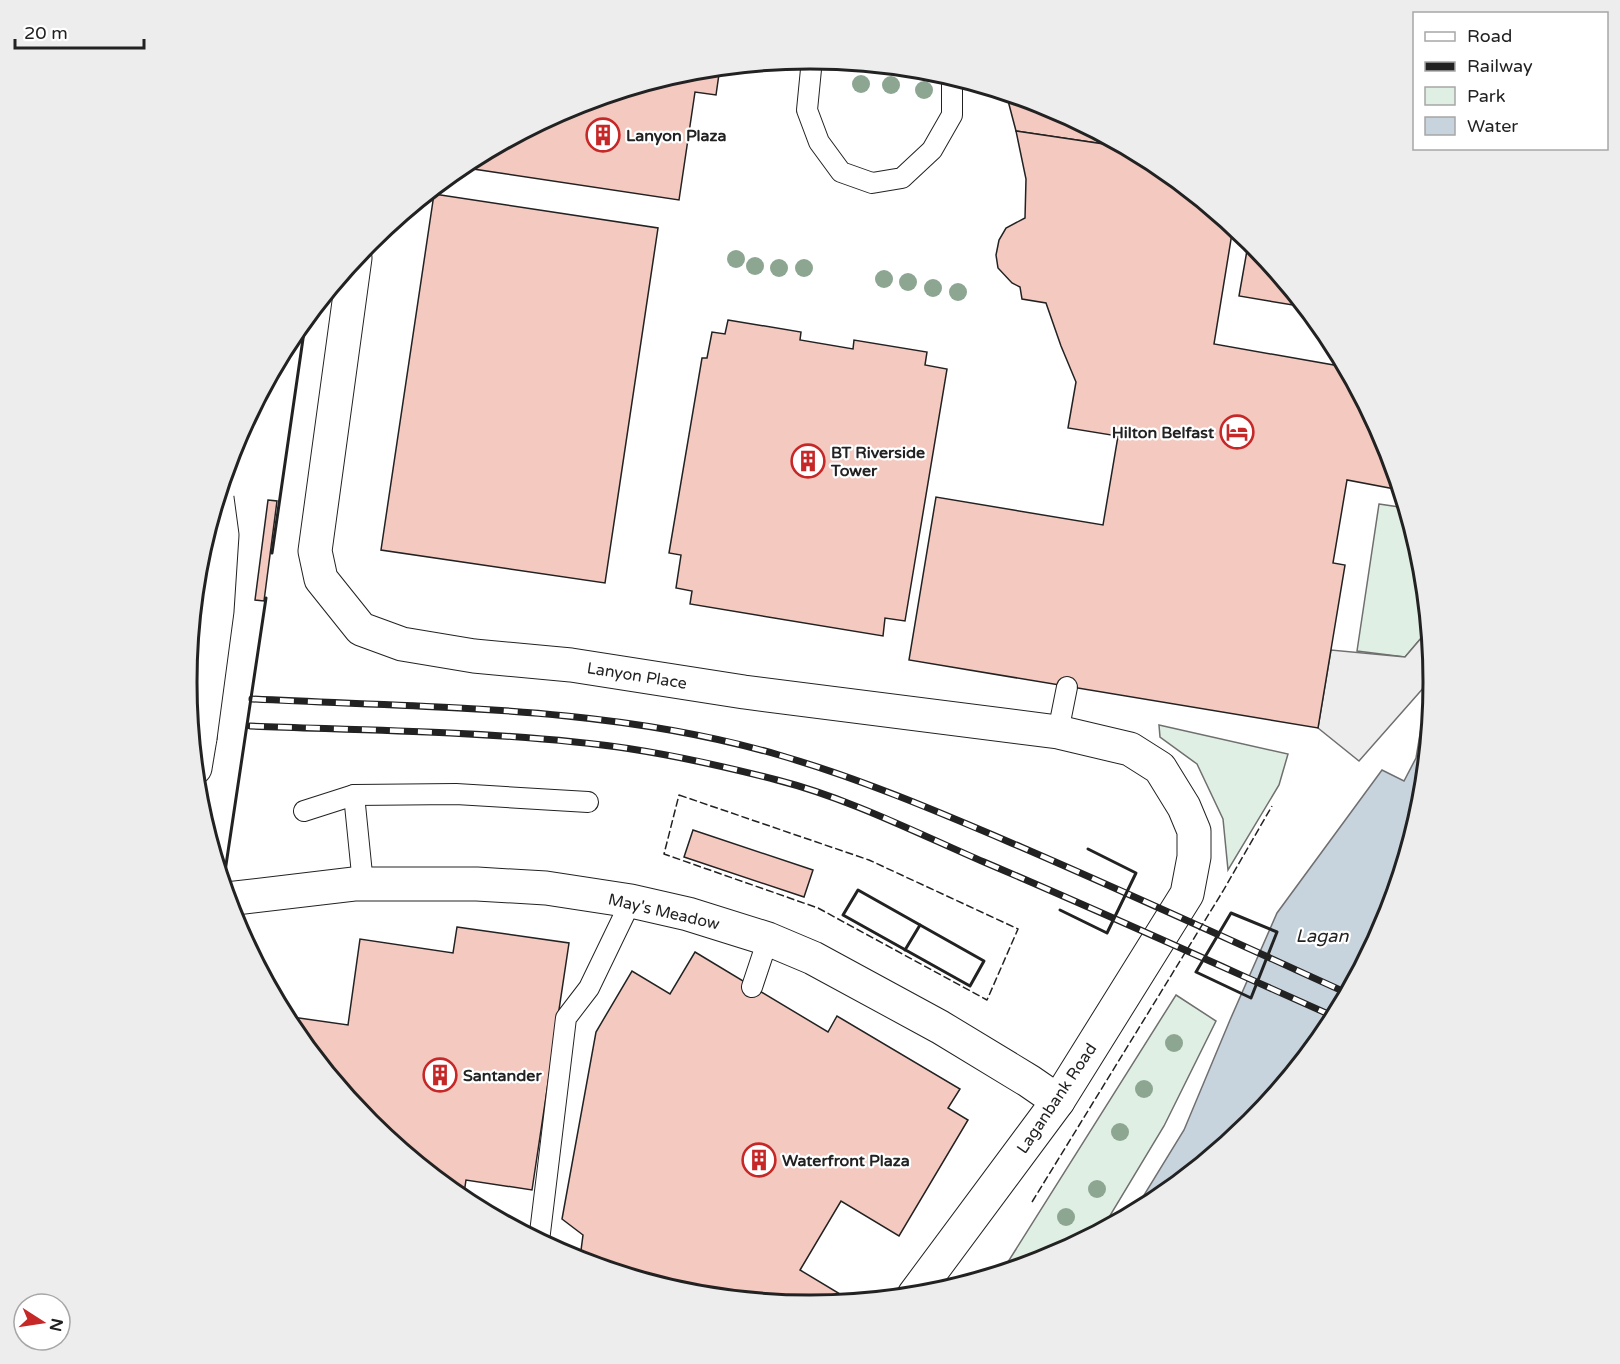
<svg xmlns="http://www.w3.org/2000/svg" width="1620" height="1364" viewBox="0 0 1620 1364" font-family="'Varela Round',sans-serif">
  <rect width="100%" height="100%" fill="#fff"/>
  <!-- green -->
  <g fill="#e0efe3" stroke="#6f6f6f" stroke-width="1.5">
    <polygon points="1379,504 1406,508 1422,561 1428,630 1405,657 1357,651"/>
    <polygon points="1159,725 1288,754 1279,785 1228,870 1223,819 1197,764 1160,737"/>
    <polygon points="1176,995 1216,1021 1164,1126 1102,1229 1048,1258 1001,1273"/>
  </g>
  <!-- parking -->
  <polygon fill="#ededed" stroke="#6f6f6f" stroke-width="1.5" points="1428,630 1433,677 1359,761 1318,728 1331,650 1405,657"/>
  <!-- water -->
  <polygon fill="#c7d3dd" stroke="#6f6f6f" stroke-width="1.5" points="1431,707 1421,804 1386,921 1328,1029 1251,1123 1156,1201 1133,1213 1184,1130 1230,1020 1277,913 1382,770 1404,781 1416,758 1423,716"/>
  <!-- building -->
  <g fill="#f3c9c0" stroke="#222" stroke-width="1.5">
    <polygon points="720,67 716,95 695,92 679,200 460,167 572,106 689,70"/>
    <polygon points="1006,93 1049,106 1124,147 1016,131"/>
    <polygon points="1016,131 1124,147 1157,164 1233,227 1214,344 1345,367 1386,444 1400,490 1347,480 1333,563 1345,565 1318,728 909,660 936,497 1103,525 1118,436 1068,428 1076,382 1061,346 1046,303 1022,299 1020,287 1012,283 998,268 996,255 999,240 1006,228 1025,218 1026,179"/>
    <polygon points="434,194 658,228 605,583 381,550"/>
    <polygon points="1249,239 1251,241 1305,307 1239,296"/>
    <polygon points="728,320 801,332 800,340 853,349 854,340 927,352 925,365 947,369 905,621 885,618 883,636 690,604 692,591 676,588 681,555 669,553 702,358 707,358 712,332 725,334"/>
    <polygon points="268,500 277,501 264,601 255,600"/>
    <polygon points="693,830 813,870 804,897 684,857"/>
    <polygon points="457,927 569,943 532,1190 466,1180 463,1200 369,1123 291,1028 285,1016 348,1025 360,939 453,953"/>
    <polygon points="695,952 828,1032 837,1016 960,1089 948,1108 968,1120 899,1236 841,1201 800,1270 845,1297 842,1302 810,1305 688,1293 588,1263 580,1258 583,1235 562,1219 596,1032 632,971 670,994"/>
  </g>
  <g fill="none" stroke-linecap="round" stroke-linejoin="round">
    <!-- lane casing -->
    <g stroke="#222" stroke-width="22">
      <g id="lane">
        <polyline points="812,59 807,110 819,142 841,172 872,183 902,178 932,150 952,115 952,77"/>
        <polyline points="1058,732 1067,687"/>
        <polyline points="354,795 363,884"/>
        <polyline points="304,811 354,795 456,794 588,802"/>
        <polyline points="752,987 768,939"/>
        <polyline points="539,1241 566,1018 589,988 631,901"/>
      </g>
    </g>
    <!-- street casing -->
    <g stroke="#222" stroke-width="35">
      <g id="street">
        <polyline points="355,258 315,551 321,579 361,629 402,644 474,656 571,665 744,692 1058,732 1130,749 1160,768 1184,807 1194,831 1194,857 1187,894 1058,1101 914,1295"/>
        <polyline points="227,899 354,884 477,884 546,888 631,901 688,914 768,939 813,958 940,1027 1029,1081 1058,1101"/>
      </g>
    </g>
    <!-- primary casing -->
    <g stroke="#222" stroke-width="35">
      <polyline id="primary" points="195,768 200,738"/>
    </g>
    <!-- lane -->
    <use href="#lane" stroke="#fff" stroke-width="20"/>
    <!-- street -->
    <use href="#street" stroke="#fff" stroke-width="33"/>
    <!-- primary -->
    <use href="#primary" stroke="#fff" stroke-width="33"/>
    <!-- rail casing -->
    <g stroke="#222" stroke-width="7">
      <g id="rail">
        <path d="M252,699C428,708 608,705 779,755C862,779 941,813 1021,847C1130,894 1239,944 1347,993"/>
        <path d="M250,726C358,730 467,731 575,742C643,748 711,763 777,780C848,798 917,833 984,862C1102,912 1218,965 1335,1017"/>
      </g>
    </g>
    <!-- rail -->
    <use href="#rail" stroke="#fff" stroke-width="4.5" stroke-dasharray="14" stroke-linecap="butt"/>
    <!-- primary-bridge casing -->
    <g stroke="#222" stroke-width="35" stroke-linecap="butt">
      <polyline id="primary-bridge" points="200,738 217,611 222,535 217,498"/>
    </g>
    <!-- primary-bridge -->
    <use href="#primary-bridge" stroke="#fff" stroke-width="33"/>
    <!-- fence -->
    <g stroke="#222" stroke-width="1.5" stroke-dasharray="8 3" stroke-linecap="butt">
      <polygon points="679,795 869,860 1018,929 987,1000 818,908 664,854"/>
      <polyline points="1032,1202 1223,891 1272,806"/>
    </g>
    <!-- wall -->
    <g stroke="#222" stroke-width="3">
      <polyline points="272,553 306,318"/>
      <polyline points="223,885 266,598"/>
      <polygon points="858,890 984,961 970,986 843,915"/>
      <polyline points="1060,910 1107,933 1136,873 1088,849"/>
      <polygon points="1231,913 1277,932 1251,998 1196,972"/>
      <polyline points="905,950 920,925"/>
    </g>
  </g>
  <!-- trees -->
  <g fill="#8da692">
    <circle cx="861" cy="84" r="9"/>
    <circle cx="891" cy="85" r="9"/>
    <circle cx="924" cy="90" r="9"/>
    <circle cx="736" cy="259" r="9"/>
    <circle cx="755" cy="266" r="9"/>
    <circle cx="779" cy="268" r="9"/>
    <circle cx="804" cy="268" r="9"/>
    <circle cx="884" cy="279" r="9"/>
    <circle cx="908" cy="282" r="9"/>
    <circle cx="933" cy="288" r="9"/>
    <circle cx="958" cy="292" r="9"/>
    <circle cx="1174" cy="1043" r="9"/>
    <circle cx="1144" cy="1089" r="9"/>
    <circle cx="1120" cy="1132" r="9"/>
    <circle cx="1097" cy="1189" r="9"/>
    <circle cx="1066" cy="1217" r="9"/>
  </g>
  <!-- icons -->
  <defs>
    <g id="building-ring" transform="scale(1.725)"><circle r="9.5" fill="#fff" stroke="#c62828" stroke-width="1.5"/><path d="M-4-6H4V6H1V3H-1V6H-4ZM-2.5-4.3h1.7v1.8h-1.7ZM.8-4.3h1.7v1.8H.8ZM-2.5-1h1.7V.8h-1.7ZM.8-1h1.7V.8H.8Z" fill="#c62828"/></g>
    <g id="hotel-ring" transform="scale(1.725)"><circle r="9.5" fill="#fff" stroke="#c62828" stroke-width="1.5"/><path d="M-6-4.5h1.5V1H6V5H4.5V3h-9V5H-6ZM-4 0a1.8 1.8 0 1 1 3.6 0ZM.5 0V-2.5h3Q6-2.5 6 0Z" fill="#c62828"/></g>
  </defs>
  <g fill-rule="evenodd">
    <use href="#building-ring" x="603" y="135"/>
    <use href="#hotel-ring" x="1237" y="432"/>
    <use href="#building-ring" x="808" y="461"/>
    <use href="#building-ring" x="440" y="1075"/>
    <use href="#building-ring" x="759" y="1160"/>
  </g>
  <g text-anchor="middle" stroke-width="4.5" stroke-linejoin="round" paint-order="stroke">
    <!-- poi labels -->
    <g font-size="16" font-weight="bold" fill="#222" stroke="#fff" text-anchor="start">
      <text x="626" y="141">Lanyon Plaza</text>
      <text x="1214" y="438" text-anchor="end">Hilton Belfast</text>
      <text x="831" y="458">BT Riverside<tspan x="831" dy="18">Tower</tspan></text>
      <text x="463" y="1081">Santander</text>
      <text x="782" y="1166">Waterfront Plaza</text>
    </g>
    <!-- street labels -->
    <g font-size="16" fill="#222" stroke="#fff">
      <text transform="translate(637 675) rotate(9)" y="6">Lanyon Place</text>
      <text transform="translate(664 911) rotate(13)" y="6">May's Meadow</text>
      <text transform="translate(1056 1098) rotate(-56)" y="6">Laganbank Road</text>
    </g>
    <!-- water labels -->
    <g font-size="18" font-style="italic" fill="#222" stroke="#fff">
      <text x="1322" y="942">Lagan</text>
    </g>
  </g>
  <!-- crop -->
  <path d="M0 0H1620V1364H0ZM197 682a613 613 0 1 1 1226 0a613 613 0 1 1-1226 0Z" fill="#ededed" fill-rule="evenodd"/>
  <path fill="none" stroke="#222" stroke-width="3" d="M197 682a613 613 0 1 1 1226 0a613 613 0 1 1-1226 0Z"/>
  <!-- legend -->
  <rect x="1413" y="12" width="195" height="138" fill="#ffffff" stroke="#a7a7a7" stroke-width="1.5"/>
  <rect x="1425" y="32" width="30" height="9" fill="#ffffff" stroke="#a7a7a7" stroke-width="1.5"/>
  <text x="1467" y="42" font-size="18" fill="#222222">Road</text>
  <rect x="1425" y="62" width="30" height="9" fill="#222222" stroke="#a7a7a7" stroke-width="1.5"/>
  <text x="1467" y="72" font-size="18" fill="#222222">Railway</text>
  <rect x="1425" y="87" width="30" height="18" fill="#e0efe3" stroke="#a7a7a7" stroke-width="1.5"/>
  <text x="1467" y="102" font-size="18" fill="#222222">Park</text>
  <rect x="1425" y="117" width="30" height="18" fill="#c7d3dd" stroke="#a7a7a7" stroke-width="1.5"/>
  <text x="1467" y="132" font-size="18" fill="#222222">Water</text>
  <!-- north arrow -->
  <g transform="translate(42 1322) rotate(102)"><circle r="28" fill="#ffffff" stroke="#a7a7a7" stroke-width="1.5"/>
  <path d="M0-4.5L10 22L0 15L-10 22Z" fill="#c62828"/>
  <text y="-9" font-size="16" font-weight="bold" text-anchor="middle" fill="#222222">N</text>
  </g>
  <!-- scale -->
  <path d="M15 39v9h129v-9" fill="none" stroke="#222222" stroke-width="3"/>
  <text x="24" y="39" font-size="18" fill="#222222" stroke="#ffffff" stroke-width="4.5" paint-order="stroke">20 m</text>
</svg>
